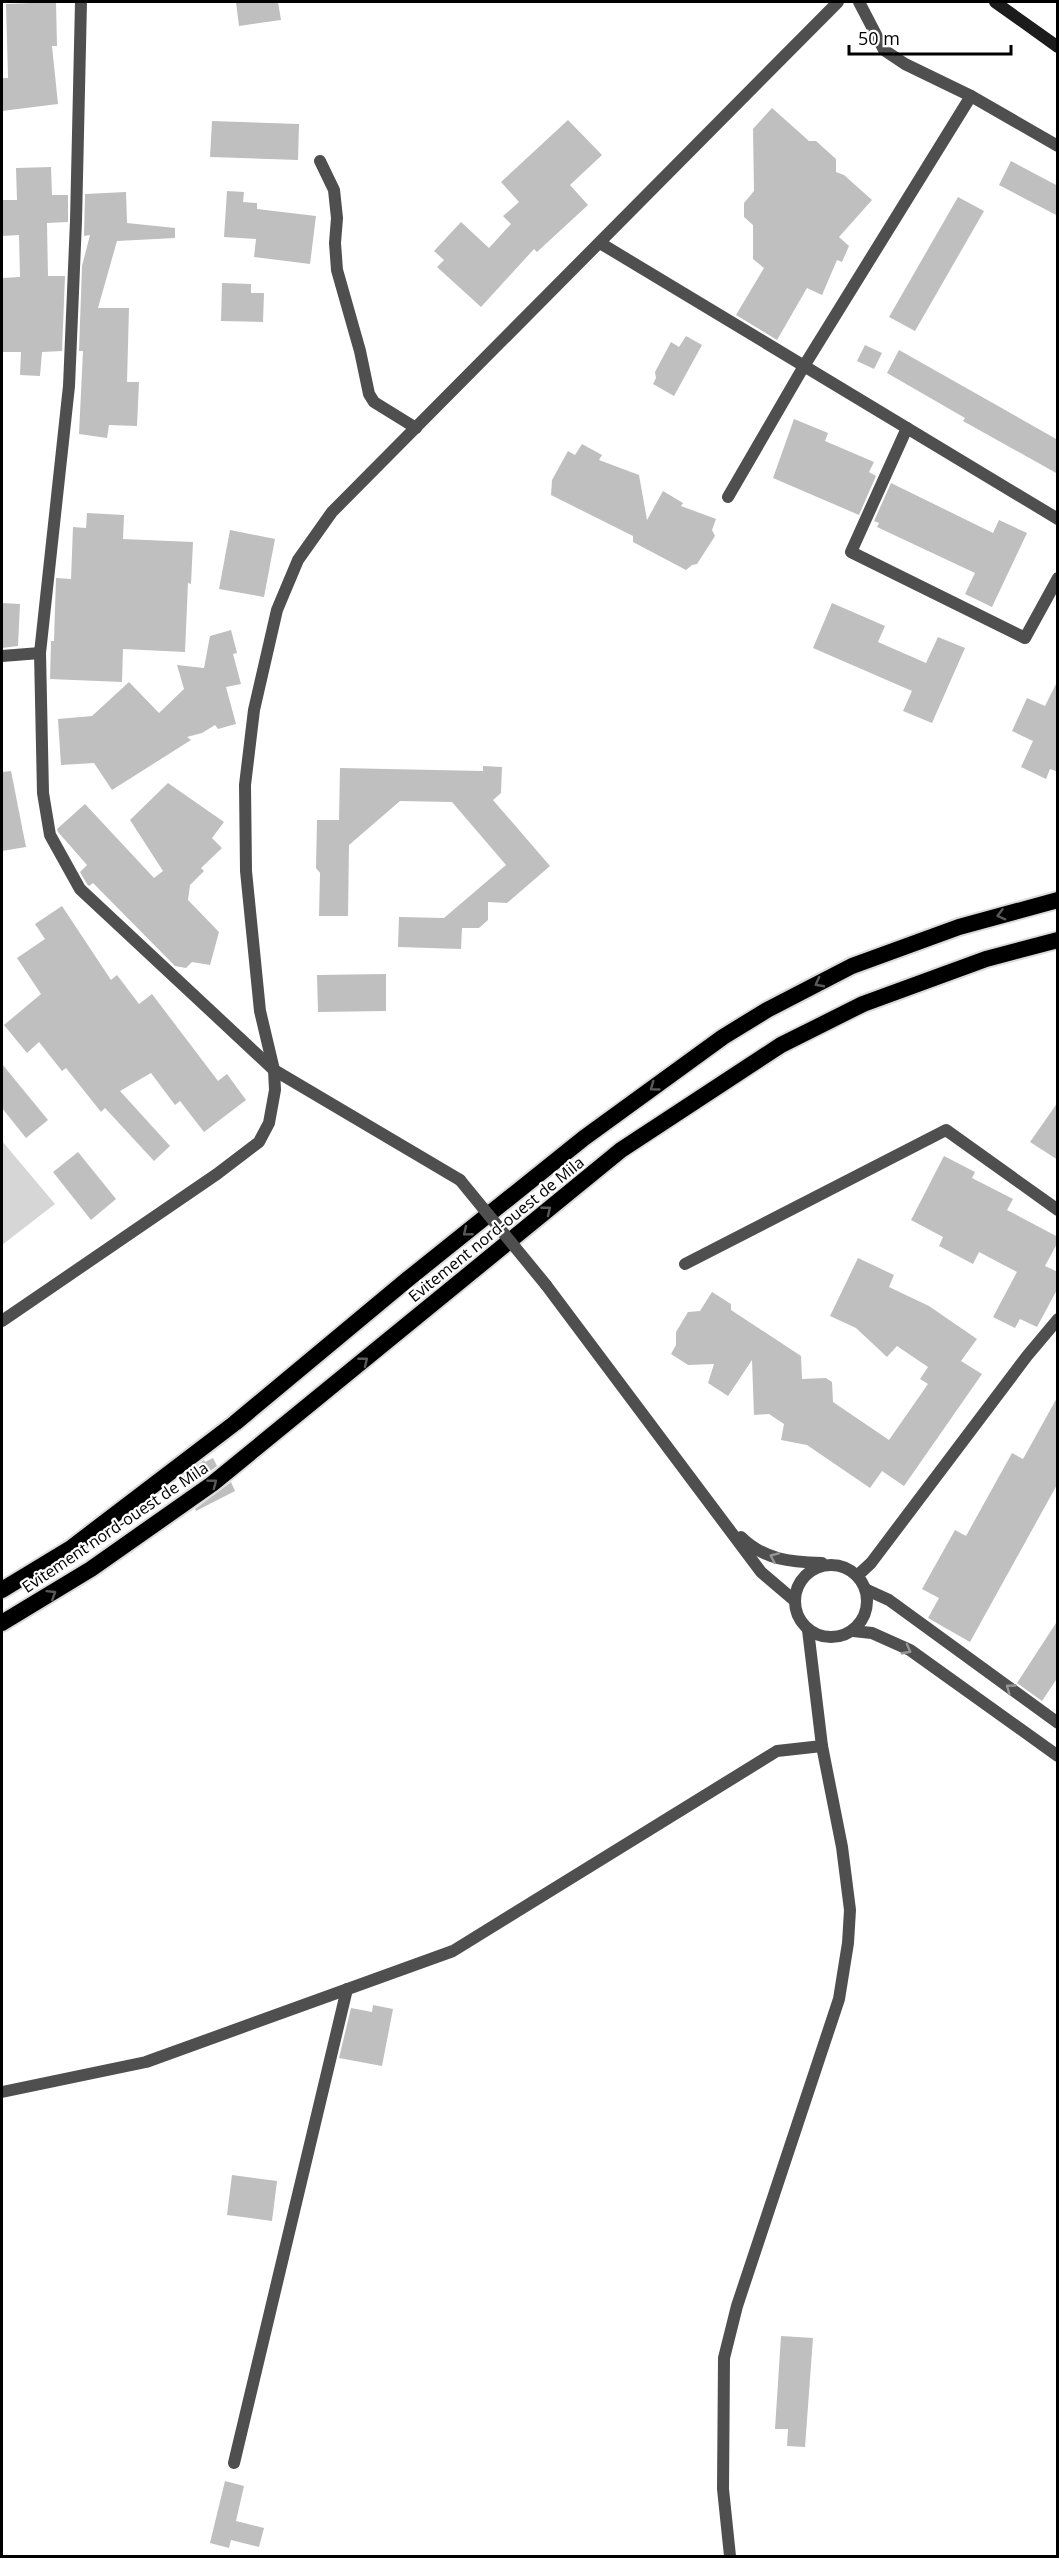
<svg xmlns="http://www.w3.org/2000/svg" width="1059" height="2558" viewBox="0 0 1059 2558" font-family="'Open Sans',sans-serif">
  <rect width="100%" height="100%" fill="#fff"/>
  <!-- green -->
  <polygon fill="#d6d6d6" points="2,1141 55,1204 2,1245"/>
  <!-- building -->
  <g fill="#bfbfbf">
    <polygon points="56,2 57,46 52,46 58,104 2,111 2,78 8,78 6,4"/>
    <polygon points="236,2 278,2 281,20 239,26"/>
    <polygon points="772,108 809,141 816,141 836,159 836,172 844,175 872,200 839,237 849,246 842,262 837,260 822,295 807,288 777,340 736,315 764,268 753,259 753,225 744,217 744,203 754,191 753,129"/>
    <polygon points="568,120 602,155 570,185 588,205 537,252 534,249 481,307 437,267 444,260 434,251 461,222 489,248 511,224 503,216 519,202 501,182"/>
    <polygon points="212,121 299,124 298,160 210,157"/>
    <polygon points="1011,161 1058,186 1058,216 999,185"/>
    <polygon points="51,167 52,195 68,195 68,222 47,223 48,276 65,276 62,351 42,352 40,376 20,375 21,352 2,352 2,278 20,277 19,235 2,236 2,200 17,200 16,168"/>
    <polygon points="227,191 244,192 243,202 257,203 257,209 316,216 310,264 254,257 256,239 224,237"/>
    <polygon points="126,192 127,223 175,228 175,238 117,241 98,308 129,308 127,382 139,382 137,426 109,425 107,438 79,434 83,351 79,351 82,266 90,235 84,236 85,194"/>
    <polygon points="958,197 984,211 915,331 889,317"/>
    <polygon points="222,283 251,284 251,293 264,293 263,322 221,321"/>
    <polygon points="686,336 702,345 674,396 653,384 656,378 655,372 671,342 679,347"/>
    <polygon points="865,345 882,353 874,369 857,361"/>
    <polygon points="899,350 1058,440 1058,474 963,421 965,418 887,373"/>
    <polygon points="794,419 828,433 825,441 874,462 869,472 876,476 859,515 773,478"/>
    <polygon points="582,444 602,455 599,460 639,475 647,520 663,491 683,503 681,506 716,519 712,530 715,536 697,564 692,565 686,570 633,542 633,536 551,495 552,480 568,451 575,455"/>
    <polygon points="891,483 993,533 999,520 1027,533 992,607 965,594 975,573 877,527 879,523 874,521"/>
    <polygon points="87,513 124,515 123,539 193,542 191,584 188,583 185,652 123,649 122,682 50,679 51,641 54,641 56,578 71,579 73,527 86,528"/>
    <polygon points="230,530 275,539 264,597 219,589"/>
    <polygon points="2,603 20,604 18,646 2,648"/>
    <polygon points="832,603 885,626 878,642 926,663 938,637 965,648 932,723 903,711 912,691 813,648"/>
    <polygon points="231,630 237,653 233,654 241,684 226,687 236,724 218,729 215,725 202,733 187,737 191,740 112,790 94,763 61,765 58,719 92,716 129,682 159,713 184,689 177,665 204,668 210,636"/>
    <polygon points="1058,680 1058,772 1050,769 1046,779 1021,767 1033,741 1012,731 1027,698 1045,706"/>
    <polygon points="483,766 502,767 501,793 493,800 550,866 507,903 488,902 488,920 479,928 462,928 461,949 398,947 399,917 444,918 506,865 452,802 400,801 349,845 348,916 319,916 320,873 316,868 317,820 339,820 340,768 483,771"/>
    <polygon points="11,771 26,847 2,851 2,772"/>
    <polygon points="168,783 224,822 212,838 222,848 201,868 204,871 190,885 188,900 219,932 210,965 192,962 186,968 175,966 93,883 89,886 87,884 80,872 87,865 58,832 57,829 85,804 154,878 163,871 130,820"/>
    <polygon points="62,906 111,980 117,975 139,1004 152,994 218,1081 227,1074 246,1100 204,1132 180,1101 175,1105 151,1073 120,1091 170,1146 154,1161 105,1108 101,1112 66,1068 62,1071 39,1042 27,1053 4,1025 41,994 17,958 45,939 35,924"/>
    <polygon points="386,974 386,1011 318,1012 317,975"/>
    <polygon points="2,1064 48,1120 26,1138 2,1108"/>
    <polygon points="1058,1102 1058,1160 1030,1142"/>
    <polygon points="78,1152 116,1199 91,1220 53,1172"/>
    <polygon points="944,1156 975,1172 972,1178 1013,1199 1007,1210 1058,1237 1058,1242 1045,1266 1058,1272 1058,1288 1037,1327 1020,1319 1015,1328 993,1317 1017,1272 979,1252 973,1264 939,1246 943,1237 911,1220"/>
    <polygon points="858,1258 894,1275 889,1287 929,1306 977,1339 961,1361 982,1374 904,1486 882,1471 870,1488 807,1445 781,1440 784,1424 769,1414 754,1415 752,1360 728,1396 708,1383 714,1364 688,1365 671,1354 676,1345 676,1332 688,1312 700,1311 712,1292 731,1304 731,1310 801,1356 802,1379 826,1378 832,1382 833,1402 889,1440 928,1384 920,1379 928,1367 897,1346 887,1357 856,1328 830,1316"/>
    <polygon points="1058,1396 1058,1483 970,1642 928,1618 939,1598 922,1589 955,1530 966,1536 1012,1453 1023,1459"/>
    <polygon points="213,1458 217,1466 185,1490 180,1479 204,1460 205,1462"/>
    <polygon points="231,1482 235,1491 196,1511 195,1509"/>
    <polygon points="1058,1620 1058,1677 1042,1701 1017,1683"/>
    <polygon points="373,2005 393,2009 382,2066 339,2058 351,2008 372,2012"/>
    <polygon points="232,2175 277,2181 272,2221 227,2215"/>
    <polygon points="781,2336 813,2338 805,2447 787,2446 788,2429 775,2429"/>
    <polygon points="225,2481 244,2486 236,2521 264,2528 259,2547 231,2540 229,2548 210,2543"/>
  </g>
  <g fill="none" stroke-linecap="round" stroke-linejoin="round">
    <!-- trunk casing -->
    <g stroke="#dbdbdb" stroke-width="20">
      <g id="trunk">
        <polyline points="2,1590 71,1548 235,1423 408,1279 584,1138 723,1037 767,1010 852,966 959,927 1058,900"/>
        <polyline points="2,1623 91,1569 212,1484 621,1150 781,1045 863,1004 986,959 1058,940"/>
      </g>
    </g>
    <!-- minor -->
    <g stroke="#4f4f4f" stroke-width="12">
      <polyline points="81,2 76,221 69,386 40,653 43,793 50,835 80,889 274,1070 460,1180"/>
      <polyline points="859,2 884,50 905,64 971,96"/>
      <polyline points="320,161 334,190 337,218 335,243 337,270 360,351 369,394 374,402 416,428"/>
      <polyline points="600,243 1058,519"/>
      <polyline points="907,428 851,552 1025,638 1058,578"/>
      <polyline points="728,497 804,366 971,96 1058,146"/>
      <polyline points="2,656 40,653"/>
      <polyline points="685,1264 946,1130 1058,1210"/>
      <polyline points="546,1285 761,1572 795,1601"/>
      <path d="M741,1537C764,1560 791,1562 822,1563"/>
      <circle cx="831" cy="1601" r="36"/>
      <polyline points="857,1576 871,1563 1027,1356 1058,1319"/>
      <polyline points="867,1590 889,1600 1058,1723"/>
      <polyline points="853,1631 872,1633 910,1650 1058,1756"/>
      <polyline points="2,2092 146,2062 453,1951 777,1751 822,1746 808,1630"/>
      <polyline points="234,2463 347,1989"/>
      <polyline points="730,2556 723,2489 724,2358 737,2306 839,1999 848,1943 850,1910 842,1847 822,1746"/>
    </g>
    <!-- tertiary -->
    <polyline stroke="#4f4f4f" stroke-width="12" points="2,1321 217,1174 259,1142 269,1123 275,1090 274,1070 260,1011 246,871 245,785 254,710 277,610 298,560 332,512 838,2"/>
    <!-- secondary -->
    <polyline stroke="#1c1c1c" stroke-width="12" points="995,2 1058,47"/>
    <!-- trunk -->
    <use href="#trunk" stroke="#000" stroke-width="16"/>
    <!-- minor-bridge -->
    <polyline stroke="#4f4f4f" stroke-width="12" points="460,1180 546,1285"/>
  </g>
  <!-- one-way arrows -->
  <defs><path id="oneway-chevron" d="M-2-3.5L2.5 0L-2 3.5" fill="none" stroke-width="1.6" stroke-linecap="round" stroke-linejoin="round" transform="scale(1.5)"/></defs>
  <g stroke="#595959">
    <use href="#oneway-chevron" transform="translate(1001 915) rotate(165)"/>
    <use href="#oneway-chevron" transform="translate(819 983) rotate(152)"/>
    <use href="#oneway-chevron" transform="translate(654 1087) rotate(144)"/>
    <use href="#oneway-chevron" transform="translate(547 1210) rotate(-39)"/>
    <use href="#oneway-chevron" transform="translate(467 1232) rotate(141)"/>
    <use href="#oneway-chevron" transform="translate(364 1361) rotate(-39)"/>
    <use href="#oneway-chevron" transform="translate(213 1483) rotate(-37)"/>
    <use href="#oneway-chevron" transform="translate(52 1594) rotate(-32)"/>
  </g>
  <g stroke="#959595">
    <use href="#oneway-chevron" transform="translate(774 1557) rotate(-156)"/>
    <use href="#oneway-chevron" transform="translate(907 1650) rotate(28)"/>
    <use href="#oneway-chevron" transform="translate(1010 1688) rotate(-144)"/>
  </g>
  <g text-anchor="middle" stroke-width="4.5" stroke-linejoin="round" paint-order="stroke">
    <!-- street labels -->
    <g font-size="16" fill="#000" stroke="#fff">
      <text transform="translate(496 1229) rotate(-39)" y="6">Evitement nord-ouest de Mila</text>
      <text transform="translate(115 1527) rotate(-34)" y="6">Evitement nord-ouest de Mila</text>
    </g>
  </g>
  <!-- border -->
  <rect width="1059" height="2558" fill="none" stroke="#000000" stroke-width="6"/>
  <!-- scale -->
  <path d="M849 45v9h162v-9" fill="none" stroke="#000000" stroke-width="3"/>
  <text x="858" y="45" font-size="18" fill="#000000" stroke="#ffffff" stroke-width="4.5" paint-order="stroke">50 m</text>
</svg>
